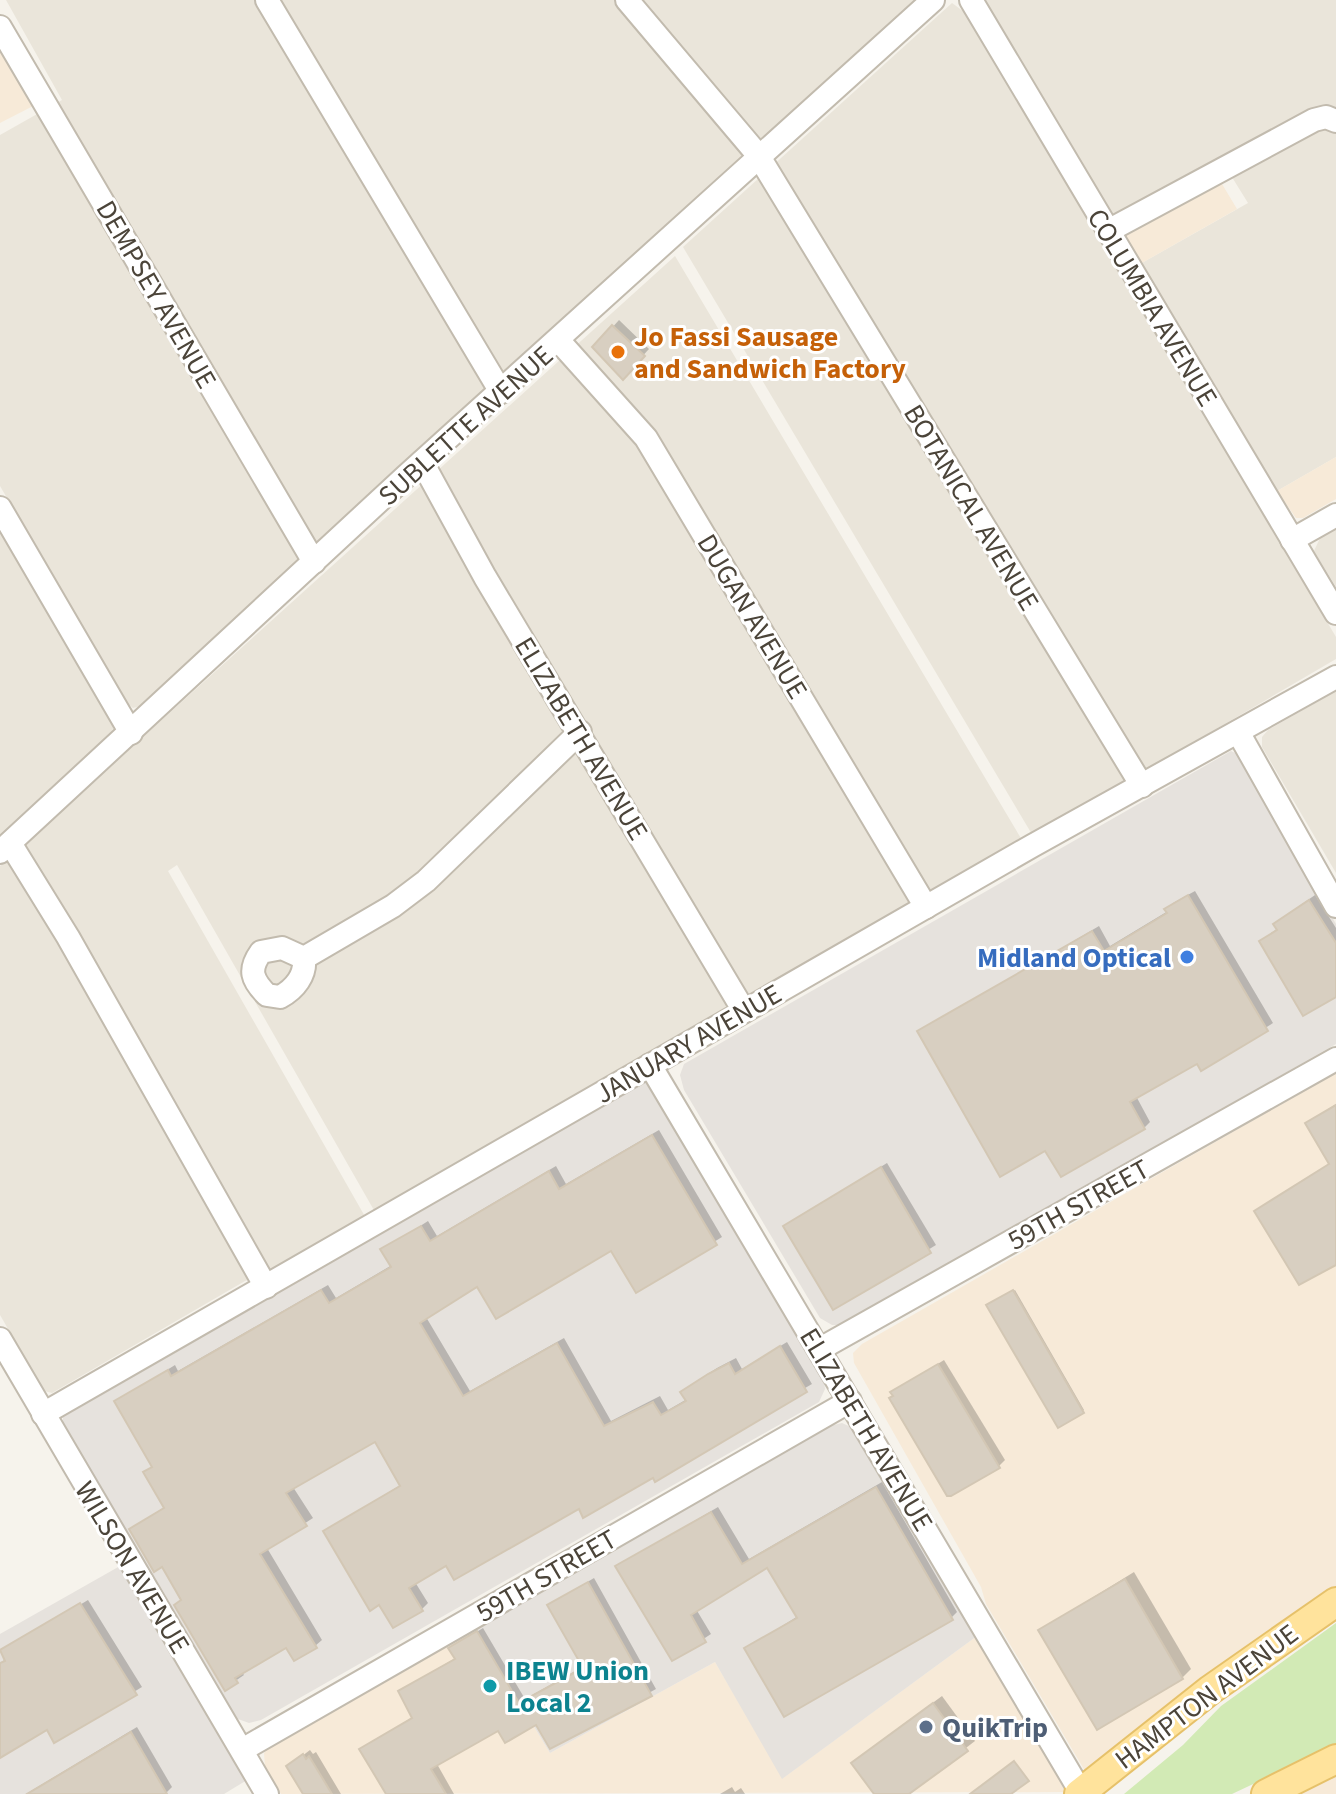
<svg xmlns="http://www.w3.org/2000/svg" width="1336" height="1794" viewBox="0 0 1336 1794" font-family="'Source Sans 3',sans-serif">
  <rect width="100%" height="100%" fill="#f6f3ec"/>
  <!-- residential -->
  <g fill="#eae5da">
    <polygon points="6,0 919,0 141,706 133,708 126,702 0,486 0,135 62,100"/>
    <polygon points="984,0 1336,0 1336,457 1277,491 1140,264 1248,203 1222,161 1120,216 1111,216"/>
    <polygon points="952,3 967,14 1336,637 1336,659 1033,836 683,247"/>
    <polygon points="675,256 1022,840 375,1212 177,865 168,871 367,1220 278,1270 245,1281 52,1393 44,1391 0,1315 0,866"/>
    <polygon points="0,528 114,727 110,734 0,835"/>
    <polygon points="1336,529 1336,587 1314,551 1320,538"/>
    <polygon points="1336,691 1336,873 1262,747 1262,737 1268,730"/>
  </g>
  <!-- commercial -->
  <g fill="#f7ead8">
    <polygon points="0,39 37,104 0,123"/>
    <polygon points="1219,179 1237,209 1140,264 1126,239 1126,233"/>
    <polygon points="1336,457 1336,499 1303,518 1296,518 1277,491"/>
    <polygon points="1336,1073 1336,1589 1095,1769 1085,1771 986,1604 981,1587 854,1363 853,1353 862,1344"/>
    <polygon points="475,1629 550,1753 715,1662 783,1778 977,1636 1065,1785 1065,1792 281,1794 265,1767 264,1753 271,1745"/>
    <polygon points="1336,1775 1336,1794 1297,1794 1314,1787"/>
  </g>
  <!-- industrial -->
  <g fill="#e6e2dd">
    <polygon points="1231,751 1239,755 1336,924 1336,1044 846,1325 832,1325 820,1318 684,1090 680,1075 684,1064"/>
    <polygon points="649,1079 823,1375 825,1389 819,1402 261,1720 249,1723 238,1719 228,1709 63,1425 63,1417"/>
    <polygon points="842,1423 853,1428 977,1636 782,1779 715,1662 550,1753 475,1629 830,1426"/>
    <polygon points="120,1566 247,1780 224,1794 0,1794 0,1634"/>
  </g>
  <!-- green -->
  <polygon fill="#d2eab5" points="1336,1623 1336,1745 1232,1794 1124,1794 1183,1745 1221,1706"/>
  <!-- shadow -->
  <g fill="#0003">
    <polygon points="619,320 649,349 623,377 595,347"/>
    <polygon points="1195,891 1273,1023 1201,1068 1197,1062 1136,1096 1150,1122 1144,1128 1046,1148 920,1032 1099,926 1110,946 1168,911 1173,903"/>
    <polygon points="1315,895 1336,928 1336,994 1261,941 1278,928 1275,924 1282,918"/>
    <polygon points="1336,1104 1336,1263 1300,1283 1257,1211 1331,1163 1307,1123"/>
    <polygon points="659,1130 722,1237 636,1290 612,1248 478,1284 426,1317 470,1391 564,1338 611,1421 660,1396 668,1410 687,1399 683,1392 689,1386 717,1368 736,1358 742,1369 787,1342 812,1384 654,1476 447,1563 415,1582 428,1603 422,1609 380,1603 326,1531 402,1484 376,1439 293,1487 313,1518 267,1548 322,1640 315,1646 286,1645 241,1671 244,1675 225,1688 162,1564 131,1529 166,1506 146,1472 153,1465 117,1401 175,1365 178,1371 328,1285 336,1298 392,1265 383,1250 428,1221 437,1236 556,1166 566,1184"/>
    <polygon points="887,1163 936,1245 834,1307 785,1226"/>
    <polygon points="1015,1290 1084,1410 1058,1425 989,1306"/>
    <polygon points="944,1360 1005,1460 999,1466 893,1392"/>
    <polygon points="882,1482 957,1612 951,1618 747,1648 798,1616 768,1565 696,1609 711,1634 673,1659 618,1566 718,1507 749,1559"/>
    <polygon points="1134,1572 1191,1669 1182,1678 1040,1630"/>
    <polygon points="594,1578 656,1689 551,1747 537,1723 498,1729 437,1764 454,1794 388,1794 362,1750 414,1716 400,1691 457,1657 451,1648 483,1628 525,1699 584,1666 549,1605"/>
    <polygon points="88,1600 142,1687 54,1740 48,1727 0,1756 0,1663 6,1659 6,1649"/>
    <polygon points="942,1696 975,1741 906,1794 876,1794 862,1755"/>
    <polygon points="137,1727 172,1787 166,1793 26,1794"/>
    <polygon points="310,1750 313,1754 316,1752 341,1794 305,1794 289,1766"/>
    <polygon points="732,1787 735,1792 741,1788 745,1794 720,1794"/>
  </g>
  <!-- building -->
  <g fill="#d8cfc1" stroke="#d3c7b4" stroke-width="2">
    <polygon points="612,325 645,356 623,380 592,347"/>
    <polygon points="1188,895 1268,1031 1201,1071 1197,1064 1130,1102 1145,1129 1061,1177 1045,1151 1000,1177 917,1031 1092,931 1104,951 1167,913 1164,909"/>
    <polygon points="1309,900 1336,943 1336,997 1303,1016 1259,941 1277,930 1273,924"/>
    <polygon points="1336,1105 1336,1265 1299,1285 1254,1211 1329,1164 1305,1123"/>
    <polygon points="652,1135 717,1245 636,1293 611,1251 496,1319 477,1287 420,1323 463,1396 557,1343 604,1426 653,1402 661,1415 686,1401 680,1392 708,1374 729,1363 735,1374 780,1346 807,1392 655,1482 653,1478 583,1518 579,1509 454,1580 446,1566 409,1588 423,1611 393,1628 379,1605 370,1611 323,1531 400,1486 375,1442 286,1493 307,1526 260,1554 317,1648 294,1661 286,1648 235,1678 238,1683 225,1691 174,1605 181,1600 162,1567 154,1572 129,1529 164,1508 143,1472 152,1467 114,1401 168,1370 171,1376 321,1290 329,1303 391,1267 380,1249 421,1226 430,1241 549,1171 559,1189"/>
    <polygon points="881,1167 931,1253 833,1310 783,1226"/>
    <polygon points="1013,1290 1084,1413 1058,1428 986,1305"/>
    <polygon points="938,1364 1000,1468 951,1496 947,1496 889,1398 893,1396 890,1392"/>
    <polygon points="876,1487 953,1620 784,1717 744,1648 797,1618 767,1568 691,1615 706,1642 672,1661 615,1566 711,1512 742,1564"/>
    <polygon points="1125,1579 1183,1679 1097,1730 1038,1630"/>
    <polygon points="588,1582 652,1696 550,1749 536,1725 505,1743 498,1731 431,1769 446,1794 386,1794 359,1749 412,1718 398,1691 455,1659 448,1648 477,1631 519,1703 583,1668 547,1605"/>
    <polygon points="80,1603 137,1695 54,1743 47,1730 0,1758 0,1663 5,1661 0,1650"/>
    <polygon points="933,1703 968,1751 909,1794 874,1794 851,1763"/>
    <polygon points="131,1732 167,1794 27,1794"/>
    <polygon points="303,1754 306,1759 309,1756 332,1794 303,1794 286,1766"/>
    <polygon points="1014,1761 1029,1781 1011,1794 970,1794"/>
  </g>
  <g fill="none" stroke-linecap="round" stroke-linejoin="round">
    <!-- minor casing -->
    <g stroke="#c2bbae" stroke-width="26">
      <g id="minor">
        <polyline points="267,0 501,392"/>
        <polyline points="627,0 758,155 1142,786"/>
        <polyline points="971,0 1336,613"/>
        <polyline points="0,27 314,562"/>
        <polyline points="1108,231 1314,120 1326,117 1336,121"/>
        <polyline points="559,341 646,438 926,907"/>
        <polyline points="422,462 485,577 744,1011"/>
        <polyline points="0,508 131,733"/>
        <polyline points="1292,540 1336,515"/>
        <polyline points="1238,732 1336,906"/>
        <polyline points="10,843 68,937 266,1287"/>
        <polyline points="0,852 406,476 933,0"/>
        <path d="M304,958C306,975 295,989 280,997L267,995C252,980 248,970 261,952L282,948L304,958L393,906L426,881L580,732"/>
        <polyline points="650,1065 1082,1794"/>
        <polyline points="0,1339 267,1794"/>
        <polyline points="820,1349 1336,1059"/>
        <polyline points="43,1414 1032,846 1336,677"/>
        <polyline points="242,1750 850,1401"/>
      </g>
    </g>
    <!-- major casing -->
    <g stroke="#e6c16a" stroke-width="32">
      <g id="major">
        <polyline points="1079,1794 1210,1690 1336,1602"/>
        <polyline points="1266,1794 1336,1759"/>
      </g>
    </g>
    <!-- minor -->
    <use href="#minor" stroke="#fff" stroke-width="22"/>
    <!-- major -->
    <use href="#major" stroke="#ffe39c" stroke-width="28"/>
  </g>
  <!-- markers -->
  <circle fill="#e8710a" stroke="#fff" stroke-width="3" cx="618" cy="352" r="8"/>
  <circle fill="#3f7fe0" stroke="#fff" stroke-width="3" cx="1187" cy="957" r="8"/>
  <circle fill="#0f9aa8" stroke="#fff" stroke-width="3" cx="490" cy="1686" r="8"/>
  <circle fill="#5c6f8a" stroke="#fff" stroke-width="3" cx="926" cy="1727" r="8"/>
  <g text-anchor="middle" stroke-width="6" stroke-linejoin="round" paint-order="stroke">
    <!-- street labels -->
    <g font-size="28" fill="#4b4439" stroke="#fff">
      <text transform="translate(157 294) rotate(60)" y="10">DEMPSEY AVENUE</text>
      <text transform="translate(1153 307) rotate(59)" y="10">COLUMBIA AVENUE</text>
      <text transform="translate(465 425) rotate(-42)" y="10">SUBLETTE AVENUE</text>
      <text transform="translate(972 507) rotate(59)" y="10">BOTANICAL AVENUE</text>
      <text transform="translate(753 616) rotate(59)" y="10">DUGAN AVENUE</text>
      <text transform="translate(582 738) rotate(59)" y="10">ELIZABETH AVENUE</text>
      <text transform="translate(688 1043) rotate(-30)" y="10">JANUARY AVENUE</text>
      <text transform="translate(1078 1204) rotate(-29)" y="10">59TH STREET</text>
      <text transform="translate(867 1429) rotate(59)" y="10">ELIZABETH AVENUE</text>
      <text transform="translate(133 1567) rotate(59)" y="10">WILSON AVENUE</text>
      <text transform="translate(546 1575) rotate(-30)" y="10">59TH STREET</text>
      <text transform="translate(1206 1696) rotate(-37)" y="10">HAMPTON AVENUE</text>
    </g>
    <!-- food labels -->
    <g font-size="28" font-weight="bold" fill="#c56008" stroke="#fff" text-anchor="start">
      <text x="634" y="346">Jo Fassi Sausage<tspan x="634" dy="32">and Sandwich Factory</tspan></text>
    </g>
    <!-- shop labels -->
    <g font-size="28" font-weight="bold" fill="#366cbe" stroke="#fff" text-anchor="end">
      <text x="1171" y="967">Midland Optical</text>
    </g>
    <!-- culture labels -->
    <g font-size="28" font-weight="bold" fill="#0d838f" stroke="#fff" text-anchor="start">
      <text x="506" y="1680">IBEW Union<tspan x="506" dy="32">Local 2</tspan></text>
    </g>
    <!-- service labels -->
    <g font-size="28" font-weight="bold" fill="#4e5e75" stroke="#fff" text-anchor="start">
      <text x="942" y="1737">QuikTrip</text>
    </g>
  </g>
</svg>
